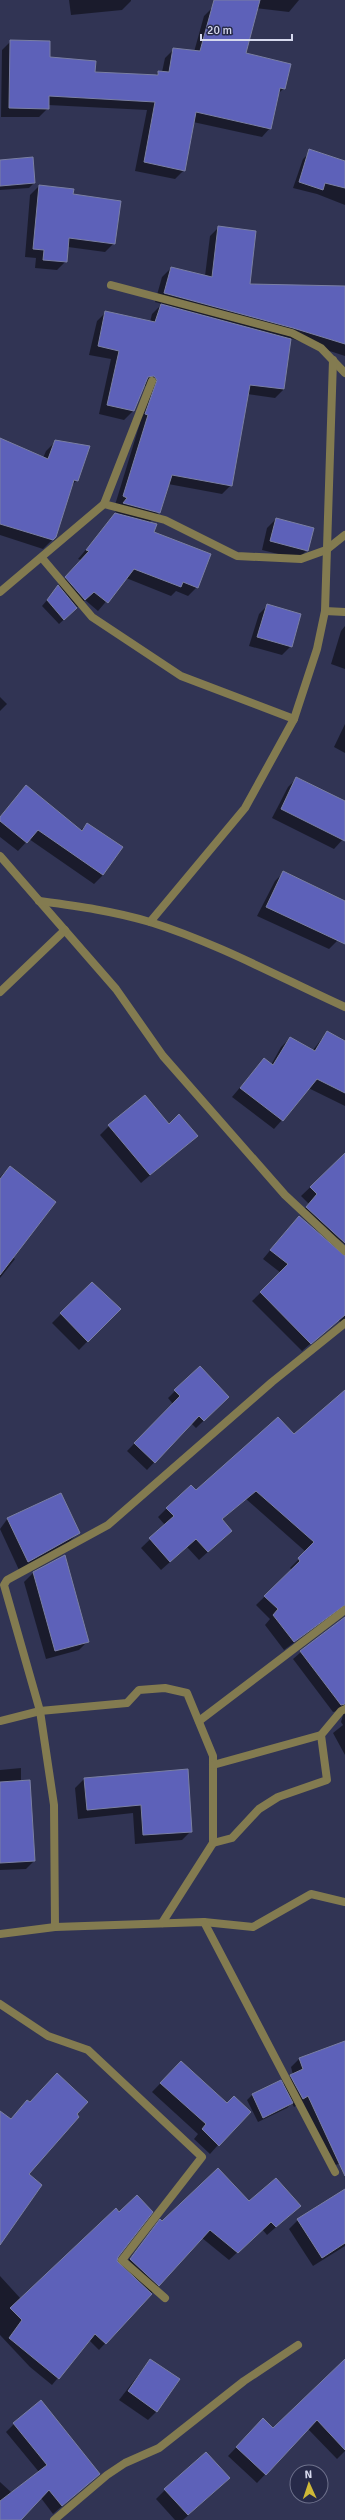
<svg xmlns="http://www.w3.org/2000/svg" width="345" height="2520" viewBox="0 0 345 2520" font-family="Signika,sans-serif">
  <rect width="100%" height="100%" fill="#313454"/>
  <!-- shadow -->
  <g fill="#0007">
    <polygon points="69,0 131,0 131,1 122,10 71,15"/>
    <polygon points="256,0 299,0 289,12 255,8"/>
    <polygon points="213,7 245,54 284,88 278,94 270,128 262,137 193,122 184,170 175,179 135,171 147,110 48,105 48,108 39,117 1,117 2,50 11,41 49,58 94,73 154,76 159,72 162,72 165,58 174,49 194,52 204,16"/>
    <polygon points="309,153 345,169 345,205 317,194 293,188 303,159"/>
    <polygon points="0,161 34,183 29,188 0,190"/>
    <polygon points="39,186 72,195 114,243 105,252 68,247 66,261 57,270 35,268 36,258 25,257 30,195"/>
    <polygon points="219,227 249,285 345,287 345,356 290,338 284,389 275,398 247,394 231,485 222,494 168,484 159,512 149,523 153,532 197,587 188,596 176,591 171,596 126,578 98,611 85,600 59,624 42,606 81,560 78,559 117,513 115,512 119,507 115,505 140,423 137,423 149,390 144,384 133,411 124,420 99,414 111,359 89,355 97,321 106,312 150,322 152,314 162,304 155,302 162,277 171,268 205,276 210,236"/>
    <polygon points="0,439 43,458 46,451 55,442 77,480 71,486 55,537 43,549 0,535"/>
    <polygon points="276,519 307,550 298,559 262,550 267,528"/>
    <polygon points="268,605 291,646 282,655 249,646 259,614"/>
    <polygon points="345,626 345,669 331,664 341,631"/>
    <polygon points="0,697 7,704 0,711"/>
    <polygon points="345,724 345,753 334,747"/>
    <polygon points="297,778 345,802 345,837 334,849 272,818 288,787"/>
    <polygon points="18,796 80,831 87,824 103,875 94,884 29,839 18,851 0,837 0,817"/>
    <polygon points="284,872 345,902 345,940 338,940 329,949 257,916 275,881"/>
    <polygon points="327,1032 345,1041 345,1106 288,1078 282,1120 274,1129 232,1097 264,1059 271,1065 281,1047 290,1038 313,1050"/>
    <polygon points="168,1125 196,1136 141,1183 100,1135 109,1126"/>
    <polygon points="345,1154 345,1244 300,1214 309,1204 301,1196"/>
    <polygon points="10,1167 12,1257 15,1259 0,1278 0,1177"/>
    <polygon points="287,1230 345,1271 345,1326 338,1320 302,1351 252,1301 281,1273 263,1259"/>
    <polygon points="92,1283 119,1309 79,1350 52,1323"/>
    <polygon points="175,1391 228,1397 196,1428 191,1423 147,1470 127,1451 173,1404 168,1398"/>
    <polygon points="345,1392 345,1605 284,1650 265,1625 270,1619 256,1605 292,1570 290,1568 306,1552 246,1499 221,1520 231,1531 199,1560 187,1547 161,1570 141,1548 165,1525 158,1517 167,1508 294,1436"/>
    <polygon points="8,1518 78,1533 69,1542 19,1570 0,1529"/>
    <polygon points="33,1573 88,1641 79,1650 46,1659 24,1582"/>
    <polygon points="345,1632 345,1755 333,1733 343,1725 341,1722 343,1715 338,1711 333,1712 293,1659 301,1652"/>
    <polygon points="21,1768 21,1782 29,1781 34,1861 26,1869 0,1870 0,1770"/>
    <polygon points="187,1770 191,1831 182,1840 135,1844 133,1813 78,1819 75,1788 84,1779"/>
    <polygon points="345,2043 345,2161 329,2168 299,2104 294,2107 292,2103 287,2108 258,2122 247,2100 252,2095 280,2081 282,2085 293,2075 291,2067 300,2058"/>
    <polygon points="181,2062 218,2145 210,2154 194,2139 198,2134 152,2092"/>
    <polygon points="27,2101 75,2114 28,2174 0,2243 0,2112 10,2120"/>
    <polygon points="345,2200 345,2246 313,2266 289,2229 298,2220"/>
    <polygon points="249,2203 291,2214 267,2235 262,2229 229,2260 202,2238 99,2350 89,2340 52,2385 30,2367 0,2335 0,2276 21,2299 117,2256 116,2262 122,2268 160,2221"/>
    <polygon points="150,2360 157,2411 148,2420 119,2400"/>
    <polygon points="345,2382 345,2451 337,2459 308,2429 257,2483 228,2456 254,2429 273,2429"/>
    <polygon points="14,2424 90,2482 53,2514 41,2498 20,2520 0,2520 0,2482 12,2493 39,2472 6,2432"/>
    <polygon points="220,2487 183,2520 175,2520 156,2499 165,2490"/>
  </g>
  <!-- building -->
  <g fill="#5d61b9" stroke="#7a7fa3">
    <polygon points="214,0 260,0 246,53 291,64 285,89 280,88 271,129 196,112 185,171 144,162 155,102 49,96 49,109 9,108 10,40 50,41 50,57 96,61 95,72 158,75 158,71 169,72 173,48 200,51"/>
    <polygon points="309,149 345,161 345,188 325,183 323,190 299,182"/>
    <polygon points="33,157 35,183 0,186 0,160"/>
    <polygon points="39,185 74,189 73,194 121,201 115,244 69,238 67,262 43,260 44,250 33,249"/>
    <polygon points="218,226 256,231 250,284 345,286 345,344 293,328 164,293 171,267 212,277"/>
    <polygon points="161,304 291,339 284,389 250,385 232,486 172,475 160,513 123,503 127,498 123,496 148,415 145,414 157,380 154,376 148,377 134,411 107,405 119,351 98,346 105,311 155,322"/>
    <polygon points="0,438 48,459 55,440 90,446 78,481 74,480 56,537 53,540 0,524"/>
    <polygon points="115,513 157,524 154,532 211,554 198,588 183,582 181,587 134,569 108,603 94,592 85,600 65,577 89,551 86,550"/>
    <polygon points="276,518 314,528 308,551 270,541"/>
    <polygon points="58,585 77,608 64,620 47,600"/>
    <polygon points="267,604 301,614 292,647 257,637"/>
    <polygon points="296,777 345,801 345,841 281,809"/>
    <polygon points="26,785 82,831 87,823 123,847 103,875 38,830 27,843 0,821 0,817"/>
    <polygon points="283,871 345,901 345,944 266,907"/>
    <polygon points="327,1031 345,1041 345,1093 317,1079 283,1121 240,1088 264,1058 273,1065 290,1037 315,1051"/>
    <polygon points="145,1095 169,1124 179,1114 198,1136 150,1175 108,1125"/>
    <polygon points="345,1153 345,1243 306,1207 317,1194 310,1187"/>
    <polygon points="10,1166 56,1202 0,1275 0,1179"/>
    <polygon points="299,1216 345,1256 345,1315 311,1344 260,1292 288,1264 270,1250"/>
    <polygon points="92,1282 121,1309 88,1342 60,1313"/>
    <polygon points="200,1366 229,1397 204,1421 199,1416 155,1463 134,1443 180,1396 174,1390"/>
    <polygon points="345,1390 345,1605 294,1642 273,1615 278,1609 264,1596 300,1561 298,1558 314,1542 256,1491 222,1519 232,1531 208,1552 196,1539 170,1562 149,1538 174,1516 166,1508 191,1485 196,1490 278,1417 294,1434"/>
    <polygon points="61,1493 80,1533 28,1562 7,1518"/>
    <polygon points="65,1555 89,1642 55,1651 33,1572"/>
    <polygon points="345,1617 345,1704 341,1705 300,1651"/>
    <polygon points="188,1769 192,1832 143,1835 141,1805 87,1810 84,1778"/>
    <polygon points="30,1780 35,1861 0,1863 0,1782"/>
    <polygon points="345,2041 345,2176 308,2096 303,2099 290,2075 303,2069 299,2058"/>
    <polygon points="181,2061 227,2103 234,2096 251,2112 219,2146 202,2129 206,2124 160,2083"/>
    <polygon points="57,2073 88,2102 77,2114 79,2117 29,2174 42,2185 0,2245 0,2111 11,2119 27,2100 30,2102"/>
    <polygon points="281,2080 293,2103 263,2118 252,2094"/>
    <polygon points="218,2168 249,2201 276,2178 301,2206 276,2227 271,2222 238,2253 210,2230 159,2286 130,2259 160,2219 162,2221"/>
    <polygon points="345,2189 345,2243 322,2258 297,2219"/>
    <polygon points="137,2195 153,2212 118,2257 117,2261 152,2294 106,2344 95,2334 59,2379 9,2338 22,2320 10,2308 116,2208 119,2212"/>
    <polygon points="150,2359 180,2379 157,2412 128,2391"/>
    <polygon points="345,2359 345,2450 317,2420 266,2475 236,2447 263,2418 273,2428"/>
    <polygon points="41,2400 100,2474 62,2506 49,2490 21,2520 0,2520 0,2501 47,2465 13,2423"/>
    <polygon points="206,2452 230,2478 188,2515 164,2489"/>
  </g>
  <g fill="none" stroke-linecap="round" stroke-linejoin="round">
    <!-- street -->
    <g stroke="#837b50" stroke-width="8">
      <polyline points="111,285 292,333 321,348 345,373"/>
      <polyline points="104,504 165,520 237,556 301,559 326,550 345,535"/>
      <polyline points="42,558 92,617 181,676 294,719"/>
      <polyline points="0,592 104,504 152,381"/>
      <polyline points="325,611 345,612"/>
      <polyline points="0,856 116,989 163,1056 285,1195 345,1251"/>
      <path d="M39,901C76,906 114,911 150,922C217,943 281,978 345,1007"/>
      <polyline points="150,922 245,808 294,719 317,649 325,611 333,360"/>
      <polyline points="0,992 65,930"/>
      <polyline points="0,1721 40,1711 127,1703 139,1690 165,1688 187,1693 213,1756 213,1843 162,1923"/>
      <polyline points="199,1721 345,1610"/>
      <polyline points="213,1765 321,1735"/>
      <polyline points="213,1843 232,1838 259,1809 278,1797 327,1780 321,1735 341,1711 345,1709"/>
      <polyline points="204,1922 253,1927 311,1894 345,1902"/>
      <polyline points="55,1927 54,1805 40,1711 4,1585 7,1580 108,1525 272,1382 345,1323"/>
      <polyline points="0,1934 55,1927 204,1922 335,2172"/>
      <polyline points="0,2004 48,2036 88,2050 202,2157 122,2260 165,2298"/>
      <polyline points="54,2520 107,2475 125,2463 159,2448 244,2381 298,2345"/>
    </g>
  </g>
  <!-- north arrow -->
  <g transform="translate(309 2484) rotate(357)"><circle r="19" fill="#272a49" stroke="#6d708b"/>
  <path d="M0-3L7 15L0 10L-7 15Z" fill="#cfb837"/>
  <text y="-6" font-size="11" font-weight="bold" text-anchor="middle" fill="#d6d9ee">N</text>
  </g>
  <!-- scale -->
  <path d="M201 34v6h91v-6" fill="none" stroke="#d6d9ee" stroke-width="2"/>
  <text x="207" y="34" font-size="12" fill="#d6d9ee" stroke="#272a49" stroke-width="3" paint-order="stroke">20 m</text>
</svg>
